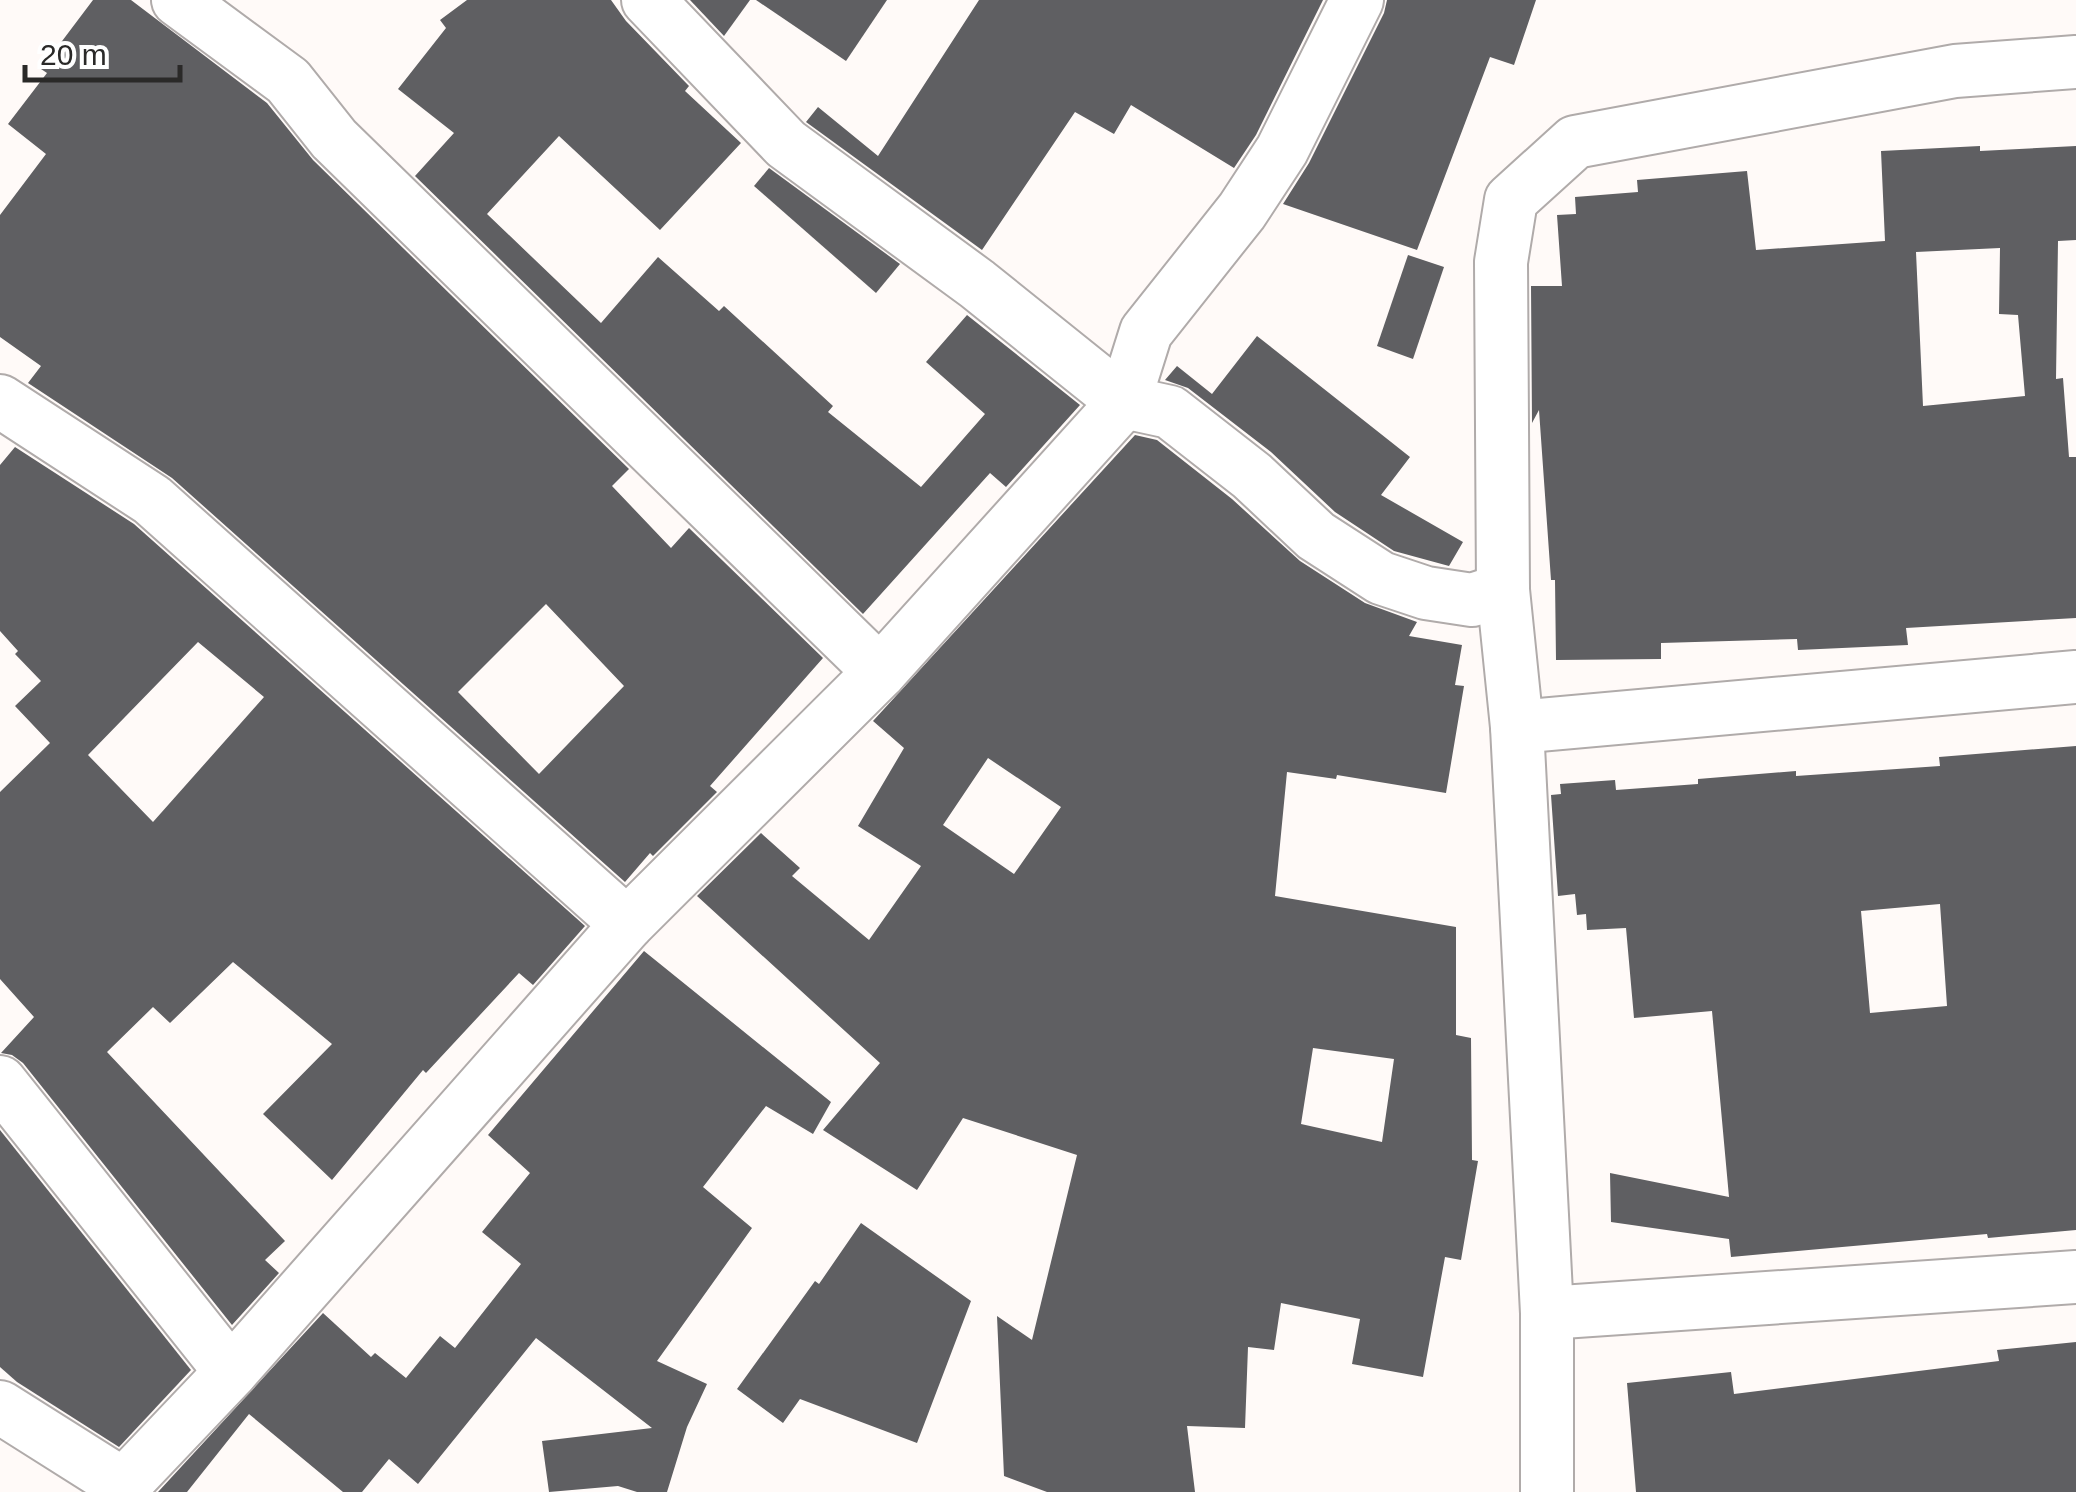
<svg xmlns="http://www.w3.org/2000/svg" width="2076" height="1492" viewBox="0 0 2076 1492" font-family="Arial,sans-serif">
  <rect width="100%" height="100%" fill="#fffaf8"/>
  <!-- building -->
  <g fill="#5f5f62" fill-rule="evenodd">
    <path d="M93,0H131L267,103L313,160L629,469L612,486L671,548L689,528L823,658L710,786L717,792L653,856L650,853L625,882L172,478L28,383L41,366L0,337V215L46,154L8,124L47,73L41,69ZM546,604L624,686L539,774L458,692Z"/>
    <polygon points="467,0 611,0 626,21 689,86 685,91 741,143 660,230 559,136 487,214 601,323 658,257 719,311 724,306 833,406 828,412 921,487 985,414 926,362 967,315 1080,405 1006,487 990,473 863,614 415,176 454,133 398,89 446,28 440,20"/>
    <polygon points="690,0 750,0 724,36"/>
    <polygon points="756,0 887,0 846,61"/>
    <polygon points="979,0 1323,0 1256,135 1234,168 1131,105 1114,134 1075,112 982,250 806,122 818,107 878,156"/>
    <polygon points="1387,0 1536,0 1514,65 1490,57 1417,250 1283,204 1309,163 1384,13"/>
    <path d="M1980,146V151L2076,146V240L2058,241L2056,379L2063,378L2069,457H2076V618L1906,628L1908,645L1798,650L1797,639L1661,643V659L1556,660L1555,580H1551L1539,410L1532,423L1531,286H1562L1557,215L1576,214L1575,197L1638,192L1637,180L1747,171L1756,250L1885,241L1881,151ZM2000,248L1999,314L2018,315L2025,396L1923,406L1916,252Z"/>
    <polygon points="769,168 900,264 876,293 754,186"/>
    <polygon points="1408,255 1444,267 1413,359 1377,346"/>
    <polygon points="1257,336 1410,457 1381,495 1463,542 1449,566 1394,551 1335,512 1271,452 1188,388 1165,380 1177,366 1212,394"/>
    <path d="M1135,435L1157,440L1232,499L1300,561L1365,603L1417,622L1409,636L1462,645L1455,685L1464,686L1446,793L1337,775L1336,779L1287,772L1275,896L1456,927V1035L1471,1038L1472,1160L1478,1161L1461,1260L1445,1257L1423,1377L1352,1364L1360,1319L1281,1303L1274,1350L1248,1347L1245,1428L1187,1426L1195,1492H1047L1004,1476L997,1316L1032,1340L1077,1155L963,1118L917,1190L823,1130L880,1063L697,896L761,833L800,868L792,876L869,940L921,866L858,826L904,748L873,721ZM988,758L1061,807L1014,874L943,825ZM1313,1048L1394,1059L1382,1142L1301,1124Z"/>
    <path d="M15,447L134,524L585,926L533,985L519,973L426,1073L423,1070L332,1180L263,1114L332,1044L233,962L170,1023L153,1007L107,1052L285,1241L265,1260L279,1273L232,1325L23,1063L12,1055L1,1053L34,1017L0,979V792L50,743L15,706L41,681L15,654L18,651L0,631V465ZM198,642L264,697L153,822L88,755Z"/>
    <path d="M2076,746V1230L1988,1238L1987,1234L1731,1257L1729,1239L1611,1222L1610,1173L1729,1197L1712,1011L1634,1018L1626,928L1587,930L1586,914L1577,915L1575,894L1558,896L1551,795L1561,794L1560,784L1615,780L1616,790L1698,784V779L1796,771V776L1940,766L1939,757ZM1940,904L1947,1006L1870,1013L1861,911Z"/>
    <polygon points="644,951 831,1102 813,1134 766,1106 703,1187 752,1228 657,1361 707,1384 687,1427 667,1492 637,1492 618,1486 549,1492 542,1441 652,1428 536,1338 418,1484 389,1459 362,1492 343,1492 249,1414 187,1492 158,1492 323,1313 371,1357 375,1353 406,1378 440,1336 455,1348 521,1264 482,1232 530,1173 488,1135"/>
    <polygon points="0,1130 191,1370 119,1447 17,1382 0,1367"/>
    <polygon points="861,1223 971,1301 917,1443 800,1399 783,1423 737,1389 815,1281 819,1284"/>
    <polygon points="2076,1342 2076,1492 1636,1492 1627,1383 1731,1372 1734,1394 1999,1361 1997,1350"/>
  </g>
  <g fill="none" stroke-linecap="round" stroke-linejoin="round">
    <!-- minor casing -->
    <g stroke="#b0abaa" stroke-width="56">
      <g id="minor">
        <polyline points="178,0 288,81 334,139 880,672"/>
        <polyline points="648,0 786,144 977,284 1124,402 1170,412 1252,476 1316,536 1381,578 1426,593 1472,600 1503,590"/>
        <polyline points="0,401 152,500 627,924"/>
        <polyline points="1517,727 2076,677"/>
        <polyline points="0,1082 231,1372"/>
        <polyline points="1547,1313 2076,1277"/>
        <polyline points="0,1407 122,1484"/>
        <polyline points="117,1492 231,1372 627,924 880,672 1124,402 1146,332 1242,211 1282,150 1357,0"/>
        <polyline points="1547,1492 1547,1313 1517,727 1503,590 1501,262 1511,200 1575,142 1955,71 2076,62"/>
      </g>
    </g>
    <!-- minor -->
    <use href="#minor" stroke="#fff" stroke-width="52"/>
  </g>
  <!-- scale -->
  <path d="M25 65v15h155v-15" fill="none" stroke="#2a2928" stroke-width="5"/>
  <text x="40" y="65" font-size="30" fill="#2a2928" stroke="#ffffff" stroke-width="8" paint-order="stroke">20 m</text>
</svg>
